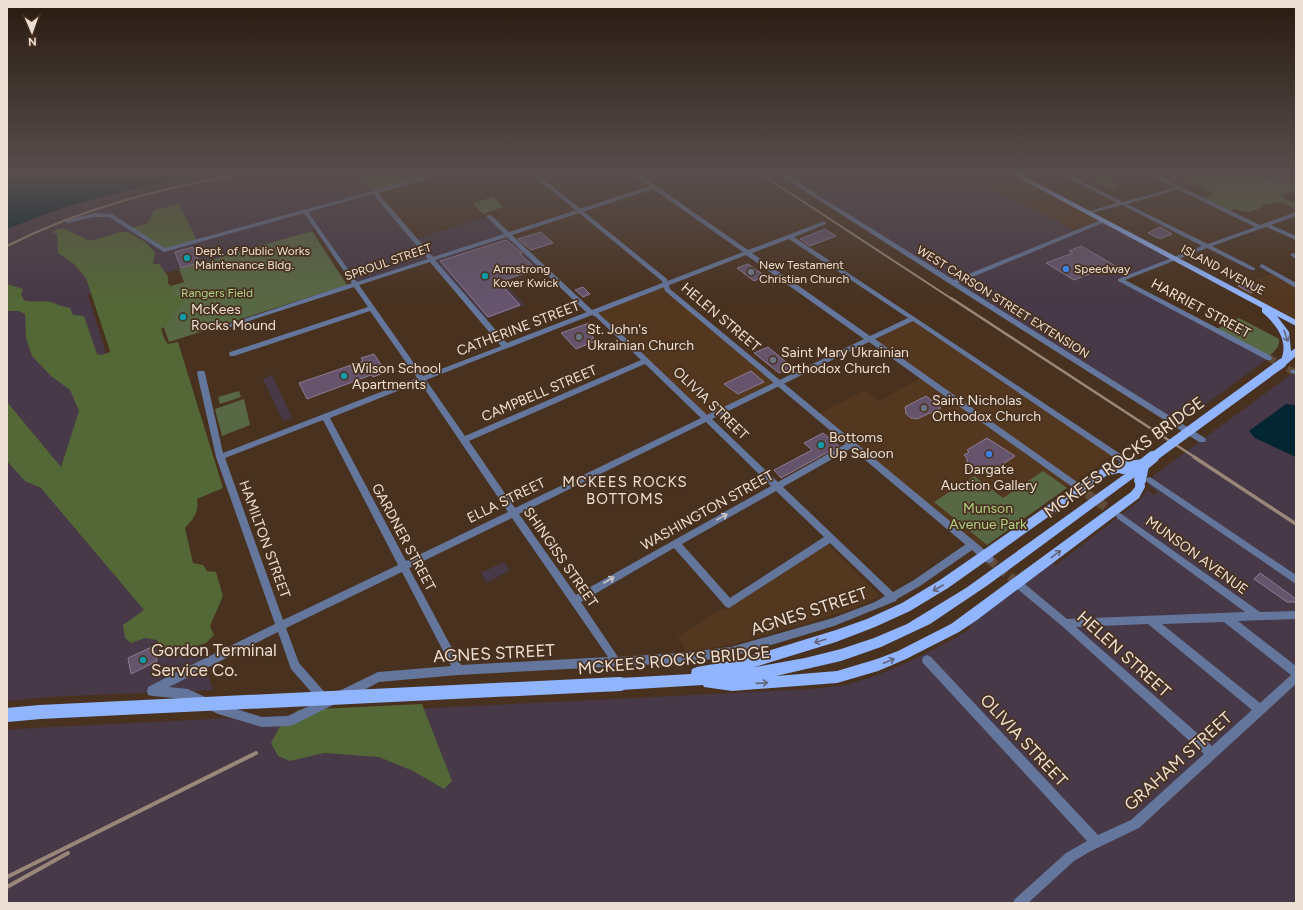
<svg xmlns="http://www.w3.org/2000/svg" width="1303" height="910" viewBox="0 0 1303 910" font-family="Figtree,sans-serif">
  <rect width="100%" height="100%" fill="#48311f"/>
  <!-- built -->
  <g fill="#53371f">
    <polygon points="961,172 1044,172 1022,177 1103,221 1076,231"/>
    <polygon points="1273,273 1296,286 1296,323 1233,289"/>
    <polygon points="666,285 667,290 779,384 706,418 593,313"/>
    <polygon points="913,318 1114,454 978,550 817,415 865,390 879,401 922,377 869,339"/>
    <polygon points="827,543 878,594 878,597 853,609 734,644 694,651 685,651 678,636 721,609 723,610 761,588"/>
  </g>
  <!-- industrial -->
  <g fill="#473947">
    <polygon points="205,172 448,172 375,192 415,239 489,216 544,268 503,282 525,305 483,320 432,259 356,284 318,229 88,295 147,487 213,690 46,697 7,701 7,229 62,208 140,187 167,183"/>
    <polygon points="778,172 961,172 1076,231 1103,221 1175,258 1121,279 1269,358 1177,425"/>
    <polygon points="1294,372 1296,373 1296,903 7,903 7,730 33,728 812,689 846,685 875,676 911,661 950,641 971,628 961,618 1045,556 1056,565 1140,500 1147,490 1154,495 1158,492 1149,486 1153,476"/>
    <polygon points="272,375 292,418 283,421 263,379"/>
    <polygon points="504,562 510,570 487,583 481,573"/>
  </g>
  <!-- green -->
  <g fill="#596844">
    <polygon points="493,197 503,207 483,214 472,203"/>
    <polygon points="312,231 347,285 169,342 151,292 184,282 179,269"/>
    <path d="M1239,318L1279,339C1280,347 1275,351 1269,356L1217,329Z"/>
    <polygon points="239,391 241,397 220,404 218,397"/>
    <polygon points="244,399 250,425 222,436 215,409"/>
    <polygon points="1043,471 1067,488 987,545 934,502 974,476 1003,498"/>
  </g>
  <!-- forest -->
  <g fill="#546737">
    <polygon points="358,172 447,172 374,192"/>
    <path d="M1112,172H1133L1125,173L1122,179L1113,178L1111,181L1118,187C1110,190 1101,186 1097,180L1098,175L1114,174Z"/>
    <path d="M1173,172H1237L1268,180L1296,183V191L1284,194L1283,198L1296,204V209L1281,202L1261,205V208C1251,212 1247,214 1236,209L1228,211L1202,199L1215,194L1175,175Z"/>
    <polygon points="179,204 197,241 165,249 132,228 148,223 154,210"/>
    <path d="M57,229H65L88,240H95L120,232H128L145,242L155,252L153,264H159L168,276V283L175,291L170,295L179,296L184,299L182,305L174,311C172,320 169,324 161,329L165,340L168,344L178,342L223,488L197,499C199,513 194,518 185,528L193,563L203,565L207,571L216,572L223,596L210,626L214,635L206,643L174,652L162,649L157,640L145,638L131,643L125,638L123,625L144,610L41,488L25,481L7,461V402L61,467L79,411L70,390L51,376L32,356L26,338L25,314L19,311H7V284L23,289L21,295L24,300C33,303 42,300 51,302C57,304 63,307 70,308L73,315L84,316L97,354L101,355L108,353L110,351L86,278L74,264L58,253L57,234L52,232Z"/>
    <polygon points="422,704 452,781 444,789 413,771 379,757 324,753 290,761 278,756 271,743 279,728 298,710"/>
  </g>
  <!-- water -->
  <g fill="#032632">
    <polygon points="7,172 205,172 167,183 140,187 62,208 7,229"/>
    <polygon points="1286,404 1296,405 1296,457 1255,438 1249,431"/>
  </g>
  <!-- building -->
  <g fill="#65546c" stroke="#8e7b95">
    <polygon points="1160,227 1172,234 1160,239 1148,233"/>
    <polygon points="825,229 836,236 810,246 800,239"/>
    <polygon points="541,232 553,243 531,250 518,239"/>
    <polygon points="506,240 522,253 520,254 536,269 499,282 520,305 488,317 440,261"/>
    <polygon points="1081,246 1119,268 1107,272 1102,269 1074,280 1046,263 1073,253 1069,251"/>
    <polygon points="193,247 199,263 181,268 175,252"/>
    <polygon points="748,264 765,276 754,281 737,268"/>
    <polygon points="1248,282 1253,284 1262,288 1251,293 1238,286"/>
    <polygon points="583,287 590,294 583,297 575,290"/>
    <polygon points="589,323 596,330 589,333 594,338 590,340 593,342 576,349 561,333"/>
    <polygon points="768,347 792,367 779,373 754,353"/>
    <polygon points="374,354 386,372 373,377 371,375 307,399 299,383 363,361 361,358"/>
    <polygon points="751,371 764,382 738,394 724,384"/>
    <polygon points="926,396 941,408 917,419 911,418 906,414 905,407"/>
    <polygon points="823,433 839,446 781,478 774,470 812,450 804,443"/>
    <polygon points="987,438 1015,456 994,470 991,468 985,472 982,469 970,468 967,466 967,458 964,455 969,452 967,450"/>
    <polygon points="1260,573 1296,599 1296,602 1287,602 1254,579"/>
    <polygon points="154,646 157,661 131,674 128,658"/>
  </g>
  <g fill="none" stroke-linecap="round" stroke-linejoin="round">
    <!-- minor-tunnel-far1 -->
    <polyline stroke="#614b3a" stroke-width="7" stroke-dasharray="7 3.5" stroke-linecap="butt" points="1269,358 1294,372"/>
    <!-- minor-tunnel -->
    <polyline stroke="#614b3a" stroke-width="9" stroke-dasharray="9 4.5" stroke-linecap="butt" points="1076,486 1117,515"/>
    <!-- tertiary-tunnel -->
    <polyline stroke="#614b3a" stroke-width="9" stroke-dasharray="9 4.5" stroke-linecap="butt" points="989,559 1013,579"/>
    <!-- minor -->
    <g fill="#64769b" fill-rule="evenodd">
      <path d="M442,172H451L378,193L433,257L504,234L487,217V215H491L509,232L650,186L630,172H636L748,250L822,222H826V224L794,237L1128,459L1129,461L1125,464L1122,463L913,321L875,339L1077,482L1078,484L1077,486H1071L869,342L712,419L778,482L849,442H855L856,444L855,446L783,487L893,592L914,580L969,542L972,541L975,542L976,545L975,548L920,586L897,599L896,601L834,626L731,657L679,663L458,675L379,682L347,699L343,700L339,699L338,695L339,691L378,672L451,666L402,572L286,628L299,663L328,696L333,697L334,701L333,705L293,725L289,726L262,727L218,714L187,699L152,696L148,695L147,691L148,687L179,671L275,624L216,457L197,373L198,371H204L205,373L223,453L417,378L370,311L234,356H230L229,354L230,352L368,307L354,287L224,329H220V327L352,283L304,213L164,252L109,217H94L68,223L65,221L94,213L112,214L165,248ZM653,189L743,252L592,310L512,235ZM373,194L428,259L357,282L308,212ZM507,237L585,311L587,312L507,343L435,260ZM789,239L908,318L870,336L752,253ZM746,255L864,339L707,415L642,353L598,313ZM430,262L501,346L423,376L359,285ZM592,315L596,317L641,360L465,436L426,380ZM645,364L701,418L515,508L469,441ZM420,382L508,512L406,561L330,418ZM323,420L398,565L283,620L225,458ZM706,422L771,486L576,595L519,514ZM776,491L824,537L730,598L682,544ZM512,518L608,657L461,665L409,568ZM830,543L885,596L875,602L833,618L731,647L679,653L618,657L581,602L674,548L726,607L729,608ZM278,632L291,669L319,701L288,716L262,717L220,704L188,689L169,687Z"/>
      <polygon points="1037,172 1047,172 1021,179 1018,177"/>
      <path d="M1056,172H1063L1123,202L1175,188L1143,172H1150L1260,225L1296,212V216L1271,225L1296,236V240L1266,227L1212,246L1255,268V270H1251L1207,248L1125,280L1271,356L1272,358L1271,360H1267L1118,281V279L1202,246L1122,205L1087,214V212L1117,203ZM1175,188L1255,227L1208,244L1127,204L1175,190Z"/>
      <polygon points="1293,253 1296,254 1296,259 1290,255"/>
      <polygon points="1262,264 1296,283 1296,288 1260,267 1260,265"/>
      <polygon points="1291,370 1296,370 1296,375 1290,372"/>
      <polygon points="1150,477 1296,575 1296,584 1147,482 1146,480 1147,478"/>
      <path d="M1120,513L1260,612L1296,611V619L1238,621L1296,666V684L1139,828L1091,851L1074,861L1028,903H1013L1015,899L1066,853L1087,841L923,663L922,660L923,657L927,655L931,657L1098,835L1131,820L1204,754L1062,626L1014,586L1012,583L1014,580L1017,579L1020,580L1067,619L1245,612L1117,518L1116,516L1117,514ZM1224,622L1291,675L1260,703L1162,624ZM1148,624L1252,710L1212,746L1076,627Z"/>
    </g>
    <!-- tertiary -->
    <g fill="#64769b" fill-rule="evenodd">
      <polygon points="529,172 535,172 667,279 670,289 992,556 994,559 992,562 989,563 986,562 665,291 662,281"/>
      <polygon points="775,172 781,172 954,280 1101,220 1105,220 1105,222 958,283 1205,438 1206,440 1205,442 1199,442 950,284"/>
    </g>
    <!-- primary -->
    <g fill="#90b4fe" fill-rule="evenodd">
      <path d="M1008,172H1016L1296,320V326L1277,316L1289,332L1291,351L1296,348V356L1287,364H1281L1280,362C1290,342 1277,325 1262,312V308Z"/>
      <polygon points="1143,461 1147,462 1148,465 1147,468 988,585 930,624 881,647 841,661 776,676 837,671 877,659 898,651 951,624 1131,492 1135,487 1136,477 1144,477 1145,487 1139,498 977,620 959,632 906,659 878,671 837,683 732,691 704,687 703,685 620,690 615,688 614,684 615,680 620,678 691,674 692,669 697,667 742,659 836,630 867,619 902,603 940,580 1099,470 1123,464 1127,465 1128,468 1127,471 1106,476 948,588 910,611 875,627 836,642 755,667 805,658 841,649 874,638 907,624 966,588"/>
    </g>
    <!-- rail-far3 -->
    <g stroke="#9a8779" stroke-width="2">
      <polyline points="758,172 952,299"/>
      <path d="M7,246C86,206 164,188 251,172"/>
    </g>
    <!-- rail-far2 -->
    <polyline stroke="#9a8779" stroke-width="2.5" points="951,298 1196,458"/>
    <!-- rail-far1 -->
    <polyline stroke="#9a8779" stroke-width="3.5" points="1194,457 1296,524"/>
    <!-- rail -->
    <g stroke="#9a8779" stroke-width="4">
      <polyline points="7,877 256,753"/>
      <polyline points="7,887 68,853"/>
    </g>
    <!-- primary-bridge-far2 -->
    <polyline stroke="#90b4fe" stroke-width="9" points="1152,458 1282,363"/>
    <!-- primary-bridge-far1 -->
    <g stroke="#90b4fe" stroke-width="12">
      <polyline points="1123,468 1143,465 1153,457"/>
      <polyline points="1140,480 1143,465"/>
    </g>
    <!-- primary-bridge -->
    <polyline stroke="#90b4fe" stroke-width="14" points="7,715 40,712 620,684"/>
  </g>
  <!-- one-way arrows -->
  <defs><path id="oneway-shaft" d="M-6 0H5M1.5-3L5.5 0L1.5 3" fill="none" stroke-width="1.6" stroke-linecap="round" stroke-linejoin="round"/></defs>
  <g stroke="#656578">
    <use href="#oneway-shaft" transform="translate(1286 336) rotate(71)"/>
    <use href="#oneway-shaft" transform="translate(1056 554) rotate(-37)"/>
    <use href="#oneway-shaft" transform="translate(938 588) rotate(150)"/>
    <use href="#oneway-shaft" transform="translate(820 641) rotate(163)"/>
    <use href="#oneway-shaft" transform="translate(889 661) rotate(-22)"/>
    <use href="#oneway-shaft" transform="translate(762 683) rotate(-4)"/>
  </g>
  <g stroke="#cbc5c6">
    <use href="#oneway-shaft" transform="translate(722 517) rotate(-29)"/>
    <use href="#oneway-shaft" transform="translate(609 580) rotate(-30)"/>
  </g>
  <!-- sky -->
  <linearGradient id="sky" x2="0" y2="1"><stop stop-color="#281b11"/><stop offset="0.58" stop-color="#584e4d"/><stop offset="1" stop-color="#584e4d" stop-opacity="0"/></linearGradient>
  <rect width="1303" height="299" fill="url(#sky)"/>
  <!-- markers -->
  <g fill="#0f9aa8" stroke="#48311f" stroke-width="1.5">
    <circle cx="187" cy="258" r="4"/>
    <circle cx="485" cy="276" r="4"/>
    <circle cx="183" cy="317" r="4"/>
    <circle cx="344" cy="376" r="4"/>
    <circle cx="821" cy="445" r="4"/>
    <circle cx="143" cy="660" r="4"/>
  </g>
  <g fill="#3f7fe0" stroke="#48311f" stroke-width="1.5">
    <circle cx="1066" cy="269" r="4"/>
    <circle cx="989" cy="454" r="4"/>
  </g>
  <g fill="#6b7280" stroke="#48311f" stroke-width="1.5">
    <circle cx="751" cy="272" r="4"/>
    <circle cx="579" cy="337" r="4"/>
    <circle cx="773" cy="360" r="4"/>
    <circle cx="924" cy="408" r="4"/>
  </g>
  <g text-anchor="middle" stroke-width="3.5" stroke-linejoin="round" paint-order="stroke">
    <!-- far-poi labels -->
    <g font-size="12" fill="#eddfd4" stroke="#48311f" text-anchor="start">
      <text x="195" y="255">Dept. of Public Works<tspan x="195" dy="14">Maintenance Bldg.</tspan></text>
      <text x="759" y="269">New Testament<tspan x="759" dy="14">Christian Church</tspan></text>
      <text x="493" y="273">Armstrong<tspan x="493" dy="14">Kover Kwick</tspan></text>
      <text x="1074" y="273">Speedway</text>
    </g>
    <!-- far-street labels -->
    <g font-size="12" fill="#eddfd4" stroke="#48311f">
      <text transform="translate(388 262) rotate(-19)" y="4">SPROUL STREET</text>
      <text transform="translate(1223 270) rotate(28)" y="4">ISLAND AVENUE</text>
      <text transform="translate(1003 302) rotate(32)" y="4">WEST CARSON STREET EXTENSION</text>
    </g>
    <!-- far-park labels -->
    <g font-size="12" fill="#b3d287" stroke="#48311f">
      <text x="217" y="297">Rangers Field</text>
    </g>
    <!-- street labels -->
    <g font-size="14" fill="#eddfd4" stroke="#48311f">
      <text transform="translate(1201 308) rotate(28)" y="5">HARRIET STREET</text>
      <text transform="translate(721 317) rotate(40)" y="5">HELEN STREET</text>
      <text transform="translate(518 328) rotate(-21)" y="5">CATHERINE STREET</text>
      <text transform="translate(539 393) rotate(-23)" y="5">CAMPBELL STREET</text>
      <text transform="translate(711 403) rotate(44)" y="5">OLIVIA STREET</text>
      <text transform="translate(506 500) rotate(-26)" y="5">ELLA STREET</text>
      <text transform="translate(707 510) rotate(-29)" y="5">WASHINGTON STREET</text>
      <text transform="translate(404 537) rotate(62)" y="5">GARDNER STREET</text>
      <text transform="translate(265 539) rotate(70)" y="5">HAMILTON STREET</text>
      <text transform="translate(1197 555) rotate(36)" y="5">MUNSON AVENUE</text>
      <text transform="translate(561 557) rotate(55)" y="5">SHINGISS STREET</text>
    </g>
    <!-- poi labels -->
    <g font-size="14" fill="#eddfd4" stroke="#48311f" text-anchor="start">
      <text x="191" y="314">McKees<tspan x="191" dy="16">Rocks Mound</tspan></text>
      <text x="587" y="334">St. John's<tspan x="587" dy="16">Ukrainian Church</tspan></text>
      <text x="781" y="357">Saint Mary Ukrainian<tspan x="781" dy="16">Orthodox Church</tspan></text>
      <text x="352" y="373">Wilson School<tspan x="352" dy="16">Apartments</tspan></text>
      <text x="932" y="405">Saint Nicholas<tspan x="932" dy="16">Orthodox Church</tspan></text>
      <text x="829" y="442">Bottoms<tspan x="829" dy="16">Up Saloon</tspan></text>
      <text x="989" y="474" text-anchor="middle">Dargate<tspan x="989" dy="16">Auction Gallery</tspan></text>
    </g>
    <!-- park labels -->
    <g font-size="14" fill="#b3d287" stroke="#48311f">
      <text x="988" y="513">Munson<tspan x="988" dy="16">Avenue Park</tspan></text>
    </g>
    <!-- neighbourhood labels -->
    <g font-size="15" letter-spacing="1" fill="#eddfd4" stroke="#48311f">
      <text x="625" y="487">MCKEES ROCKS<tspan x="625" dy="17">BOTTOMS</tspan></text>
    </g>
    <!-- near-street labels -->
    <g font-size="17" fill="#eddfd4" stroke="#48311f">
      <text transform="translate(1124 457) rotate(-36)" y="6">MCKEES ROCKS BRIDGE</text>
      <text transform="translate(809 611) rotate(-18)" y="6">AGNES STREET</text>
      <text transform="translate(494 653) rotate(-3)" y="6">AGNES STREET</text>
      <text transform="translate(1124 654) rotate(42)" y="6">HELEN STREET</text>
      <text transform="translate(674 660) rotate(-5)" y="6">MCKEES ROCKS BRIDGE</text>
      <text transform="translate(1024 740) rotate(47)" y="6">OLIVIA STREET</text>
      <text transform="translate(1178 761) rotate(-42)" y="6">GRAHAM STREET</text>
    </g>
    <!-- near-poi labels -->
    <g font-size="17" fill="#eddfd4" stroke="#48311f" text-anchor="start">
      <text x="151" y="656">Gordon Terminal<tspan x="151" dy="20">Service Co.</tspan></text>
    </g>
  </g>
  <!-- border -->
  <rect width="1303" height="910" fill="none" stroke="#eddfd4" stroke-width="16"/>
  <!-- north arrow -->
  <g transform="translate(32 32) rotate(178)" stroke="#48311f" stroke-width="3" paint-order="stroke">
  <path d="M0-3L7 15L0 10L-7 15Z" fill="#eddfd4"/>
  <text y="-6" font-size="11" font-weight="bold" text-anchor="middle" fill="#eddfd4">N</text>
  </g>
</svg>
